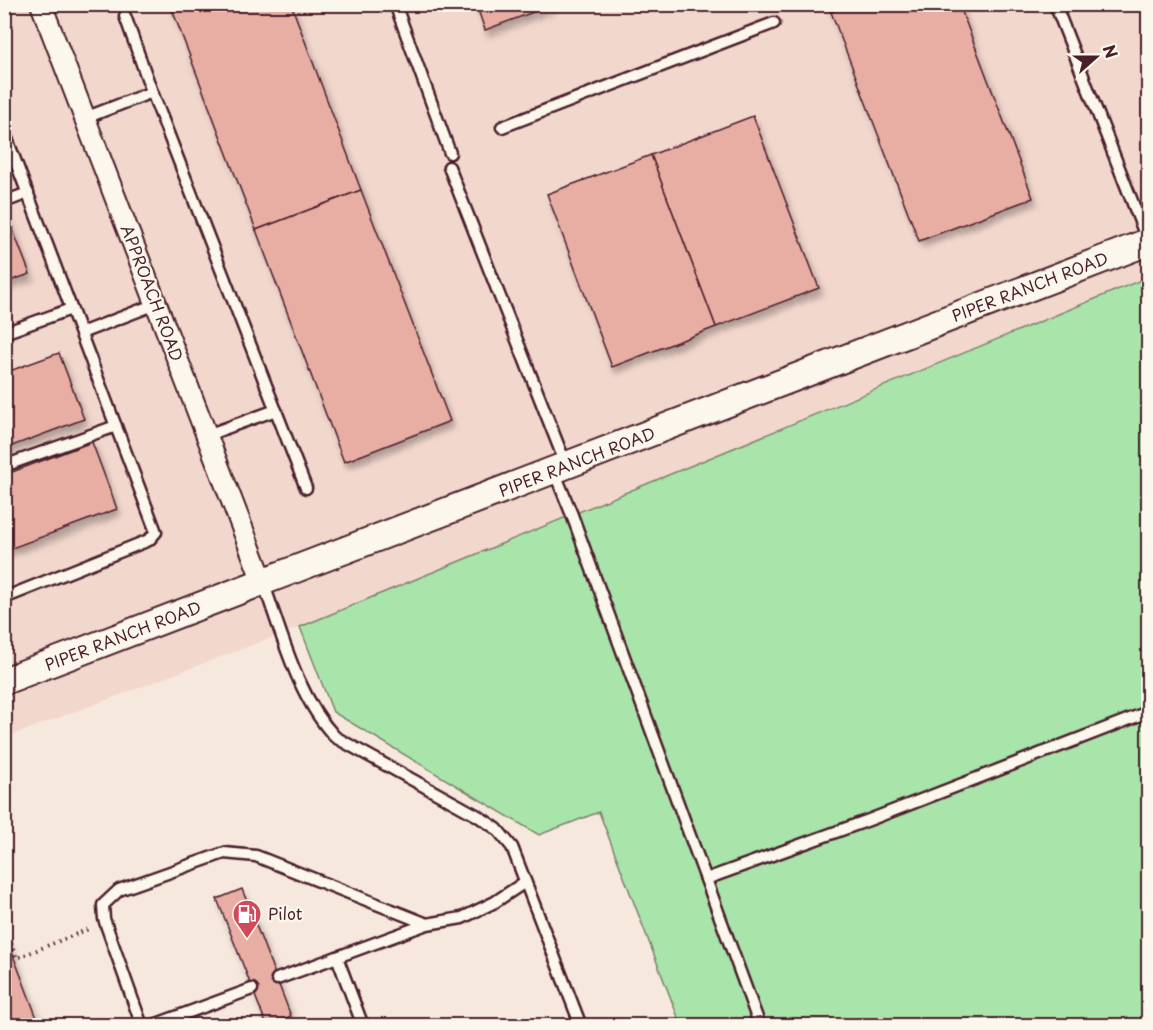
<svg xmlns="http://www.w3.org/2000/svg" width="1153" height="1030" viewBox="0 0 1153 1030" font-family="'Playpen Sans',sans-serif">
  <defs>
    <filter id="shadow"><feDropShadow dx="3.5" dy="6" stdDeviation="3" flood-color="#0004"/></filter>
  </defs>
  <rect width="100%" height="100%" fill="#f7e8de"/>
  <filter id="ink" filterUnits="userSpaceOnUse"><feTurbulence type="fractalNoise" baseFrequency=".0167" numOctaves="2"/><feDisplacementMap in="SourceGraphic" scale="12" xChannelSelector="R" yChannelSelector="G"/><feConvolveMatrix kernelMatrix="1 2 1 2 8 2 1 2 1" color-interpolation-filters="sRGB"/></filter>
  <g filter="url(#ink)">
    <!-- built -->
    <polygon fill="#f2d7cd" points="5,5 1148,5 1148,277 300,627 5,738"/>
    <!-- green -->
    <polygon fill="#a9e4aa" stroke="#7a826a" stroke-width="1.5" points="1148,277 1148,1025 681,1025 599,812 539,835 333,712 300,627"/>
    <!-- building -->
    <g fill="#e8aea4" stroke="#4a1f2b" stroke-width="1.5" filter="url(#shadow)">
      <polygon points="170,4 291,4 361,190 256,230"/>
      <polygon points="476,4 555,4 485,30"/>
      <polygon points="828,4 850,4 831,12"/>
      <polygon points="850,4 959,4 1033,198 919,241 831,12"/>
      <polygon points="753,116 819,288 716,327 651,155"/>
      <polygon points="651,155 716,327 612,367 547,194"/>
      <polygon points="361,190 450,421 344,462 256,230"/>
      <polygon points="4,207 30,274 4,283"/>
      <polygon points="59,353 84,419 4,449 4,373"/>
      <polygon points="92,442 117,509 4,551 4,475"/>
      <polygon points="242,889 291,1016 267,1026 217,899"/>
      <polygon points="5,934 40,1026 4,1026"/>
    </g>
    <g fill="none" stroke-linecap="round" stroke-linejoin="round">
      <!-- service casing -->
      <g stroke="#4a1f2b" stroke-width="15">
        <g id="service">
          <polyline points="395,4 450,153"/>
          <polyline points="1055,4 1148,242"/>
          <polyline points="152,92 306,488"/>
          <polyline points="85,118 152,92 125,16"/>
          <polyline points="502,127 774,23"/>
          <polyline points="4,131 156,532 149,540 4,598"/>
          <polyline points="449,167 566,465"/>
          <polyline points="4,202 28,193"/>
          <polyline points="4,333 71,309"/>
          <polyline points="81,333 156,304"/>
          <polyline points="207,435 276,410"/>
          <polyline points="4,466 116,426"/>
          <polyline points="554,471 572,515 760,1026"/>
          <path d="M263,582C282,634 297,696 335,737L478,816L497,829L512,847L581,1026"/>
          <polyline points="706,879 869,820 1148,712"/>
          <polyline points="337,957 363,1026"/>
          <polyline points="277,979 427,924"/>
          <polyline points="142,1026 104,919 103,905 119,890 224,853 256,856 427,924 462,918 495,902 525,882"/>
          <polyline points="151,1026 252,989"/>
        </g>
      </g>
      <!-- minor casing -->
      <g stroke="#4a1f2b" stroke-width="24">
        <polyline id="minor" points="41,4 263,582"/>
      </g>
      <!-- tertiary casing -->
      <g stroke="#4a1f2b" stroke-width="30">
        <polyline id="tertiary" points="4,681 1148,242"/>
      </g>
      <!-- path -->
      <polyline stroke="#4a1f2b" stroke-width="4" stroke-dasharray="1.5 4.5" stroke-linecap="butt" points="4,927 17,958 91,928"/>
      <!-- service -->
      <use href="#service" stroke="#fbf7ec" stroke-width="10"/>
      <!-- minor -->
      <use href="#minor" stroke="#fbf7ec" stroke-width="20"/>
      <!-- tertiary -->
      <use href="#tertiary" stroke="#fbf7ec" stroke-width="26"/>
    </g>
  </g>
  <!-- icons -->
  <defs>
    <g id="fuel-pin" transform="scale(1.5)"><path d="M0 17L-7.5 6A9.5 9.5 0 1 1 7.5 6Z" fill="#d1495b" stroke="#fbf7ec"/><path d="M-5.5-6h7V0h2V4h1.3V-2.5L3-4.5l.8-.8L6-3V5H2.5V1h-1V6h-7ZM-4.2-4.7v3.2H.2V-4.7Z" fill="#fff"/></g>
  </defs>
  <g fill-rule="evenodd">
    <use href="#fuel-pin" x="247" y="914"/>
  </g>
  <g text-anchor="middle" stroke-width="4.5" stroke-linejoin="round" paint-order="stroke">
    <!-- street labels -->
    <g font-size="16" fill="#4a1f2b" stroke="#fbf7ec">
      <text transform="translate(1030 287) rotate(-21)" y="6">PIPER RANCH ROAD</text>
      <text transform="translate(152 293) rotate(69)" y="6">APPROACH ROAD</text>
      <text transform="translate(577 462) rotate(-21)" y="6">PIPER RANCH ROAD</text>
      <text transform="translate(123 636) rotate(-21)" y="6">PIPER RANCH ROAD</text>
    </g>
    <!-- poi labels -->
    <g font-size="16" fill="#4a1f2b" stroke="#fbf7ec" text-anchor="start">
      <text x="268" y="920">Pilot</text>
    </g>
  </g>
  <!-- margin -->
  <rect width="1153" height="1030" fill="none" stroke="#fbf7ec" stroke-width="24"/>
  <rect x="12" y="12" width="1129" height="1006" fill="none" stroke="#4a1f2b" stroke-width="2" filter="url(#ink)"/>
  <!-- north arrow -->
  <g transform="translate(1096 57) rotate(69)" stroke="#fbf7ec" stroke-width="4.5" paint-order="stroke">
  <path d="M0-4.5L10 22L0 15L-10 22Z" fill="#4a1f2b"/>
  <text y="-9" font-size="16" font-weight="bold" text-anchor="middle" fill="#4a1f2b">N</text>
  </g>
</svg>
